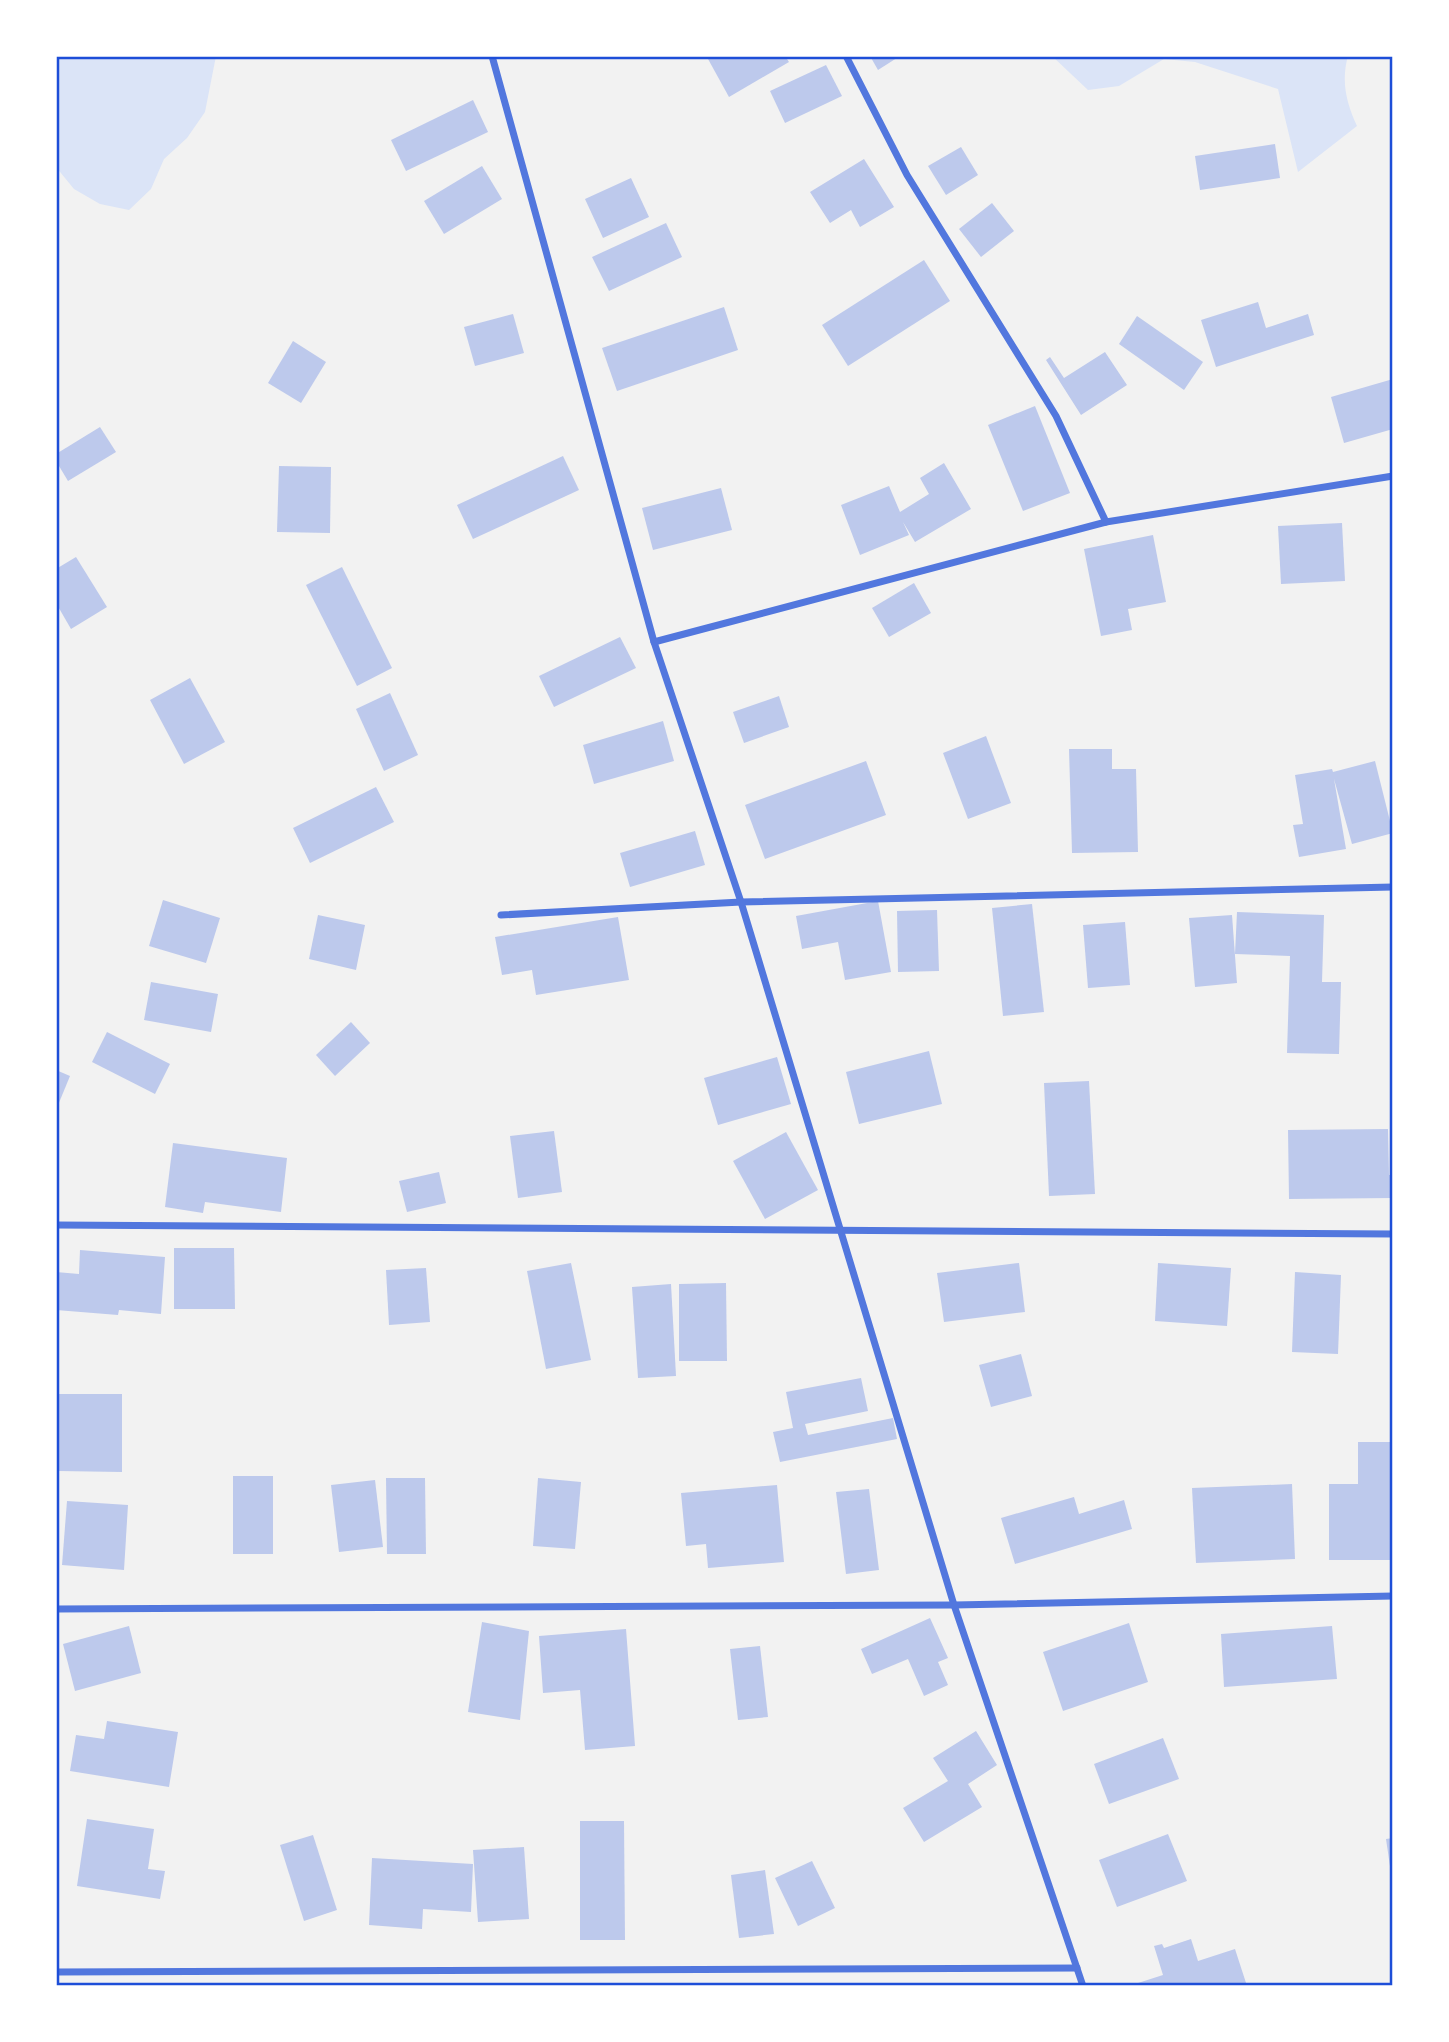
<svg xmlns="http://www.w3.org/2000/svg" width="1449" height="2042" viewBox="0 0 1449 2042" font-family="'Titillium Web',sans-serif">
  <rect width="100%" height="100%" fill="#f2f2f2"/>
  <!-- green -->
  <g fill="#dbe4f7">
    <polygon points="56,56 216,56 205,112 187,138 164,159 151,189 129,210 100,204 74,189 56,167"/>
    <path d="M1052,56H1348C1341,81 1346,102 1357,126L1298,172L1278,89L1195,62L1164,59L1119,86L1088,90Z"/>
  </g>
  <!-- building -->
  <g fill="#bdc9ec">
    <polygon points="713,56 785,56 789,62 729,97 708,59"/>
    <polygon points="870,56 900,56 878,70"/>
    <polygon points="826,65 842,96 785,123 770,91"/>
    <polygon points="473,100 488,132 406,171 391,140"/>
    <polygon points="1275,144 1280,178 1200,190 1195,156"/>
    <polygon points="961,147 978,175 946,195 928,166"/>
    <polygon points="864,159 894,207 860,227 851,210 830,223 810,192"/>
    <polygon points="482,166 502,199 444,234 424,201"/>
    <polygon points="631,178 649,217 603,238 585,199"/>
    <polygon points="992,203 1014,231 981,257 959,229"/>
    <polygon points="666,223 682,257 609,291 592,257"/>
    <polygon points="924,260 950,301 848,366 822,325"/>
    <polygon points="1258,302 1266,328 1308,314 1314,335 1216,367 1201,320"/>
    <polygon points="724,307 738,350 617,391 602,348"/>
    <polygon points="513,314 524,353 475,366 464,327"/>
    <polygon points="1137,316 1203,362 1184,390 1119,344"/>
    <polygon points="293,341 326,362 301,403 268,383"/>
    <polygon points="1105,352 1127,385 1081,415 1046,360 1050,357 1064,378"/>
    <polygon points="1393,379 1393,429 1344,443 1331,397"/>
    <polygon points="1035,406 1070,493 1023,511 988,425"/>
    <polygon points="100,427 116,452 68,481 56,461 56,454"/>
    <polygon points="563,456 579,490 473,539 457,505"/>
    <polygon points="944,463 971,509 915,542 903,522 909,535 860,555 841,505 889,486 900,512 929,494 920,478"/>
    <polygon points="279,466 331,467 330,533 277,532"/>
    <polygon points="721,488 732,530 653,550 642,508"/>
    <polygon points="1342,523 1345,581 1281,584 1278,526"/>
    <polygon points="1153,535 1166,602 1128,609 1132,630 1101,636 1084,549"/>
    <polygon points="76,557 107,607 71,629 56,603 56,569"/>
    <polygon points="342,567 392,668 357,686 306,585"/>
    <polygon points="914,583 931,613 889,637 872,608"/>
    <polygon points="620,637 636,668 554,707 539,676"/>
    <polygon points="190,678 225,742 184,764 150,700"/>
    <polygon points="390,693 418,755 384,771 356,709"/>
    <polygon points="779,696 789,727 744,743 733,712"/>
    <polygon points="663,721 674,761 594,784 583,745"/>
    <polygon points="986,736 1011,803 968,819 943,753"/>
    <polygon points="1069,749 1112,749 1112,769 1136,769 1138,852 1072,853"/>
    <polygon points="866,761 886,815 765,859 745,805"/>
    <polygon points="1375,761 1393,833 1352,844 1334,779 1346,849 1299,857 1293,825 1303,824 1295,775 1332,769 1333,772"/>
    <polygon points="376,787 394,822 310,863 293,828"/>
    <polygon points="695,831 705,865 630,887 620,853"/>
    <polygon points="163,900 220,918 206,963 149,946"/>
    <polygon points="878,901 891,972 845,980 838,942 802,949 796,916"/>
    <polygon points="1032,904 1044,1012 1003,1016 992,908"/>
    <polygon points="937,910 939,971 898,972 897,911"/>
    <polygon points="1237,912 1324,915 1322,982 1341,982 1339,1054 1287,1053 1290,956 1235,954"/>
    <polygon points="318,915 365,925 356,970 309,959"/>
    <polygon points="1232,915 1237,983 1195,987 1189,918"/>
    <polygon points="618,917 629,980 536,995 532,970 502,975 495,937"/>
    <polygon points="1125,922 1130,985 1088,988 1083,925"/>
    <polygon points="151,982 218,994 211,1032 144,1020"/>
    <polygon points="351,1022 370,1043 335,1076 316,1055"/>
    <polygon points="107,1032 170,1064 155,1094 92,1062"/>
    <polygon points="929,1051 942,1104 859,1124 846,1072"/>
    <polygon points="777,1057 791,1104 718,1125 704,1078"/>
    <polygon points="56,1070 70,1076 56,1110"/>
    <polygon points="1089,1081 1095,1194 1049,1196 1044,1083"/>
    <polygon points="1388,1129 1389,1175 1393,1175 1393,1198 1289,1199 1288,1130"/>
    <polygon points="554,1131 562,1192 518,1198 510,1136"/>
    <polygon points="786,1132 818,1190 765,1219 733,1161"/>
    <polygon points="173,1143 287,1158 281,1212 205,1202 203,1213 165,1207"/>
    <polygon points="439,1172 446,1203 407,1212 399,1181"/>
    <polygon points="174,1248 234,1248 235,1309 174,1309"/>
    <polygon points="80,1250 165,1257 161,1314 119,1310 118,1315 56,1310 56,1272 79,1274"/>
    <polygon points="571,1263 591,1360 546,1369 527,1271"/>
    <polygon points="1019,1263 1025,1312 944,1322 937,1273"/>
    <polygon points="1158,1263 1231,1268 1227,1326 1155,1321"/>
    <polygon points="426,1268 430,1322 389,1325 386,1270"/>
    <polygon points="1295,1272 1341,1275 1338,1354 1292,1352"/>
    <polygon points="726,1283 727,1361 679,1361 679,1284"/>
    <polygon points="671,1284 676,1376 638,1378 632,1287"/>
    <polygon points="1021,1354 1032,1396 991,1407 979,1365"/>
    <polygon points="861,1378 868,1411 805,1424 808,1435 893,1418 897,1439 780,1462 773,1432 793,1428 786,1392"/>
    <polygon points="58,1394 122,1394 122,1472 58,1471"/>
    <polygon points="1358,1442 1393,1442 1393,1560 1329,1560 1329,1484 1358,1484"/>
    <rect x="233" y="1476" width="40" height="78"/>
    <polygon points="386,1478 425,1478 426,1554 387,1554"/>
    <polygon points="538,1478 581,1482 575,1549 533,1546"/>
    <polygon points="375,1480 383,1547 339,1552 331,1485"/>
    <polygon points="1292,1484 1295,1559 1196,1563 1192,1488"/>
    <polygon points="777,1485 784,1562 708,1568 706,1544 686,1546 681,1493"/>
    <polygon points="869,1489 879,1570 846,1574 836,1492"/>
    <polygon points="1074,1497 1079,1514 1124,1500 1132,1529 1015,1564 1001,1518"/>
    <polygon points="67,1501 128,1505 124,1570 62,1565"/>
    <polygon points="930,1618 948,1658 938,1662 948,1685 924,1696 908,1659 872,1674 861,1649"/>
    <polygon points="482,1622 529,1631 520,1720 468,1712"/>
    <polygon points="1129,1623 1148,1682 1063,1711 1043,1652"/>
    <polygon points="129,1626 141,1673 75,1691 63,1644"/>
    <polygon points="1332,1626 1337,1679 1224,1687 1221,1634"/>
    <polygon points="626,1629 635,1746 585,1750 580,1690 543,1693 539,1636"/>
    <polygon points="760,1646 768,1717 738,1720 730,1649"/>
    <polygon points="107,1721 178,1732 169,1787 70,1771 76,1735 104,1739"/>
    <polygon points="976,1731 997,1765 968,1784 982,1807 924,1842 903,1808 948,1781 933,1758"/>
    <polygon points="1163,1738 1179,1779 1109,1804 1094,1764"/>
    <polygon points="87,1819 154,1829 148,1869 165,1871 160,1899 77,1886"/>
    <polygon points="580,1821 624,1821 625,1940 580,1940"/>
    <polygon points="1168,1834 1187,1881 1117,1907 1099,1860"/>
    <polygon points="313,1835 337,1910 304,1921 280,1845"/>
    <polygon points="1393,1838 1393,1873 1391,1873 1386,1839"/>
    <polygon points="524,1847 529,1919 478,1922 473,1850"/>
    <polygon points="372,1858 473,1864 471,1912 423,1909 422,1929 369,1925"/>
    <polygon points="812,1861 835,1908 798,1926 775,1878"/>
    <polygon points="765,1870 774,1934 739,1938 731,1875"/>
    <polygon points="1191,1939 1198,1961 1235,1949 1247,1986 1139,1986 1138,1983 1163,1975 1154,1946 1162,1944 1164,1948"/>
  </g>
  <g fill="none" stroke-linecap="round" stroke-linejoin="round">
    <!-- minor -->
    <g stroke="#5277de" stroke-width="7">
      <polyline points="492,56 654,642 741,902 954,1605 1083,1986"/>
      <polyline points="846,56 907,175 1056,416 1106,522"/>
      <polyline points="654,642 1106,522 1393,476"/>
      <polyline points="501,915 741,902 1393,887"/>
      <polyline points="56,1225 1393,1234"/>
      <polyline points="56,1609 954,1605 1393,1596"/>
      <polyline points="56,1972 1077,1968"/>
    </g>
  </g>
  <!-- border -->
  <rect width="1449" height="2042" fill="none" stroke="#ffffff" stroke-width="116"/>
  <rect x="58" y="58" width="1333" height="1926" fill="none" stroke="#1d4ed8" stroke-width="2.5"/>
</svg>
